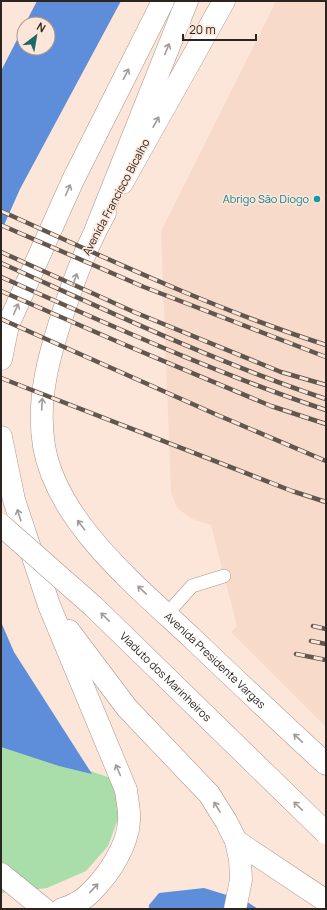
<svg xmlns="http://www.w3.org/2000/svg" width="327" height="910" viewBox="0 0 327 910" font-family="Manrope,sans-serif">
  <rect width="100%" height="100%" fill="#fce6d9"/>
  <!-- built -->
  <polygon fill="#f7dac9" points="276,1 326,1 326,727 231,632 237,626 211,525 192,519 177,508 171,493 161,231"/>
  <!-- green -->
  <polygon fill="#a9dda9" points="1,740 119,781 123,805 108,846 86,871 47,888 1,893"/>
  <!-- water -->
  <g fill="#5e8dda">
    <polygon points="37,1 121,1 20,189 1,232 1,71 24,26 24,48 48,48 48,24 25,24"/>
    <polygon points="1,622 14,652 92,774 59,766 1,747"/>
    <polygon points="204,888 246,901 258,909 149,909 149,905 159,893"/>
  </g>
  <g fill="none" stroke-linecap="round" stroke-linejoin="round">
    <!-- service casing -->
    <g stroke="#aa968a" stroke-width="14">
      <polyline id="service" points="167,614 192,586 224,576"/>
    </g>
    <!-- secondary casing -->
    <g stroke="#aa968a" stroke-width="23">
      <g id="secondary">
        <polyline points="122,183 224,1"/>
        <path id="s1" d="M105,213C88,243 76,274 65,307C50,352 36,398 44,446C57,523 139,588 193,639C237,681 281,723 326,764"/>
      </g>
    </g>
    <!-- primary casing -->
    <g stroke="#aa968a" stroke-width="23">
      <g id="primary">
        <polyline points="236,841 326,901"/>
        <polyline points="1,874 44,909"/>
      </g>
    </g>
    <!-- trunk casing -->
    <g stroke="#aa968a" stroke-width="23">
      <g id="trunk">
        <polyline points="96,229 187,1"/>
        <polyline points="1,359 8,325 73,180 163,1"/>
        <path d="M1,437L14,500L49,605L126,790C127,800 130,811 129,821C128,845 109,874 93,890C85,899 73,906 62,909"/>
        <polyline points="69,631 127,708 209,794 226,821 236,841 240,859 241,880 235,909"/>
      </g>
    </g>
    <!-- service -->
    <use href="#service" stroke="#fff" stroke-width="13"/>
    <!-- secondary -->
    <use href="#secondary" stroke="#fff" stroke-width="22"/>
    <!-- primary -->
    <use href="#primary" stroke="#fff" stroke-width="22"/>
    <!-- trunk -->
    <use href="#trunk" stroke="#fff" stroke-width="22"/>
    <!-- rail casing -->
    <g stroke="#62574f" stroke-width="4.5">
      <g id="rail">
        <path d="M1,211C108,259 214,309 326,345"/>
        <polyline points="1,225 144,287 326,357"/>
        <polyline points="1,252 134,312 281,372 326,385"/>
        <path d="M1,263C108,311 215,362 326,399"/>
        <path d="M1,277C108,324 215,373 326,410"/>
        <polyline points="1,291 123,344 271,406 326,424"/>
        <polyline points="1,319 215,414 326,461"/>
        <polyline points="1,378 292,491 326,502"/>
        <polyline points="313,626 326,629"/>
        <polyline points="311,641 326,644"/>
        <polyline points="296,654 326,660"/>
      </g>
    </g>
    <!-- rail -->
    <use href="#rail" stroke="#fce6d9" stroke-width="3" stroke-dasharray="9" stroke-linecap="butt"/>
    <!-- primary-bridge casing -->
    <g stroke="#aa968a" stroke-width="23" stroke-linecap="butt">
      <g id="primary-bridge">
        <path id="s2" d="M1,525L94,607L326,833"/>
      </g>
    </g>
    <!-- primary-bridge -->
    <use href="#primary-bridge" stroke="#fff" stroke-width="22"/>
  </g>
  <!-- one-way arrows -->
  <defs><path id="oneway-shaft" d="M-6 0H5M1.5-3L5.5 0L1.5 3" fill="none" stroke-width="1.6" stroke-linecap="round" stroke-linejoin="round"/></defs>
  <g stroke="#a09c9a">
    <use href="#oneway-shaft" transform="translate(167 49) rotate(-68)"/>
    <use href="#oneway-shaft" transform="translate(126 74) rotate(-63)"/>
    <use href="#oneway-shaft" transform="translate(156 122) rotate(-61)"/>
    <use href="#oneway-shaft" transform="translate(68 190) rotate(-66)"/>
    <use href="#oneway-shaft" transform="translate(75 279) rotate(-71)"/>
    <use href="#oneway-shaft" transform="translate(16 309) rotate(-66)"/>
    <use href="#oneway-shaft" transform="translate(42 404) rotate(-87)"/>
    <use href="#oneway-shaft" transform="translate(19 515) rotate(-108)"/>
    <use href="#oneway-shaft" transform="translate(81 525) rotate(-127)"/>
    <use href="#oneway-shaft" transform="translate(142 590) rotate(-136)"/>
    <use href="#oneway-shaft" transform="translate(105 617) rotate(-136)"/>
    <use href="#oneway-shaft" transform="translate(298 738) rotate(-137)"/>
    <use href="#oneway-shaft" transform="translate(118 770) rotate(-113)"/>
    <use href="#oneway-shaft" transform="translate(298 806) rotate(-136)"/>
    <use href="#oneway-shaft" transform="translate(217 807) rotate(-121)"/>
    <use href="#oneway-shaft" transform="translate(94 888) rotate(-47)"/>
  </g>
  <!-- markers -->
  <circle fill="#0f9aa8" stroke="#fce6d9" stroke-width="1.5" cx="317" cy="199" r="4"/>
  <g text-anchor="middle" stroke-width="3" stroke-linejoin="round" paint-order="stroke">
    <!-- street labels -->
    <g font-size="11" fill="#2c241f" stroke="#fce6d9">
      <text transform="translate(116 197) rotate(-62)" y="4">Avenida Francisco Bicalho</text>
      <text dy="4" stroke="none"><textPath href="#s1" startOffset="523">Avenida Presidente Vargas</textPath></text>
      <text dy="4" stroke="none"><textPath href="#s2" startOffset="224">Viaduto dos Marinheiros</textPath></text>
    </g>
    <!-- culture labels -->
    <g font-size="11" fill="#0d838f" stroke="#fce6d9" text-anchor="end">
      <text x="309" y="203">Abrigo São Diogo</text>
    </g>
  </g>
  <!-- border -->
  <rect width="327" height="910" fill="none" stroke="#2c241f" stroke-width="4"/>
  <!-- north arrow -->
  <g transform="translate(36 36) rotate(31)"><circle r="19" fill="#fce6d9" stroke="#a9988f"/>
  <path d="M0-3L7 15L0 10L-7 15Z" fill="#1d6966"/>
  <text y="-6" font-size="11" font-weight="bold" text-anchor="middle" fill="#2c241f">N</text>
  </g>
  <!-- scale -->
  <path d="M183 34v6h73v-6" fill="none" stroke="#2c241f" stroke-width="2"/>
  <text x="189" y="34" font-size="12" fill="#2c241f" stroke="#fce6d9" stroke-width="3" paint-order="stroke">20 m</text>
</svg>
